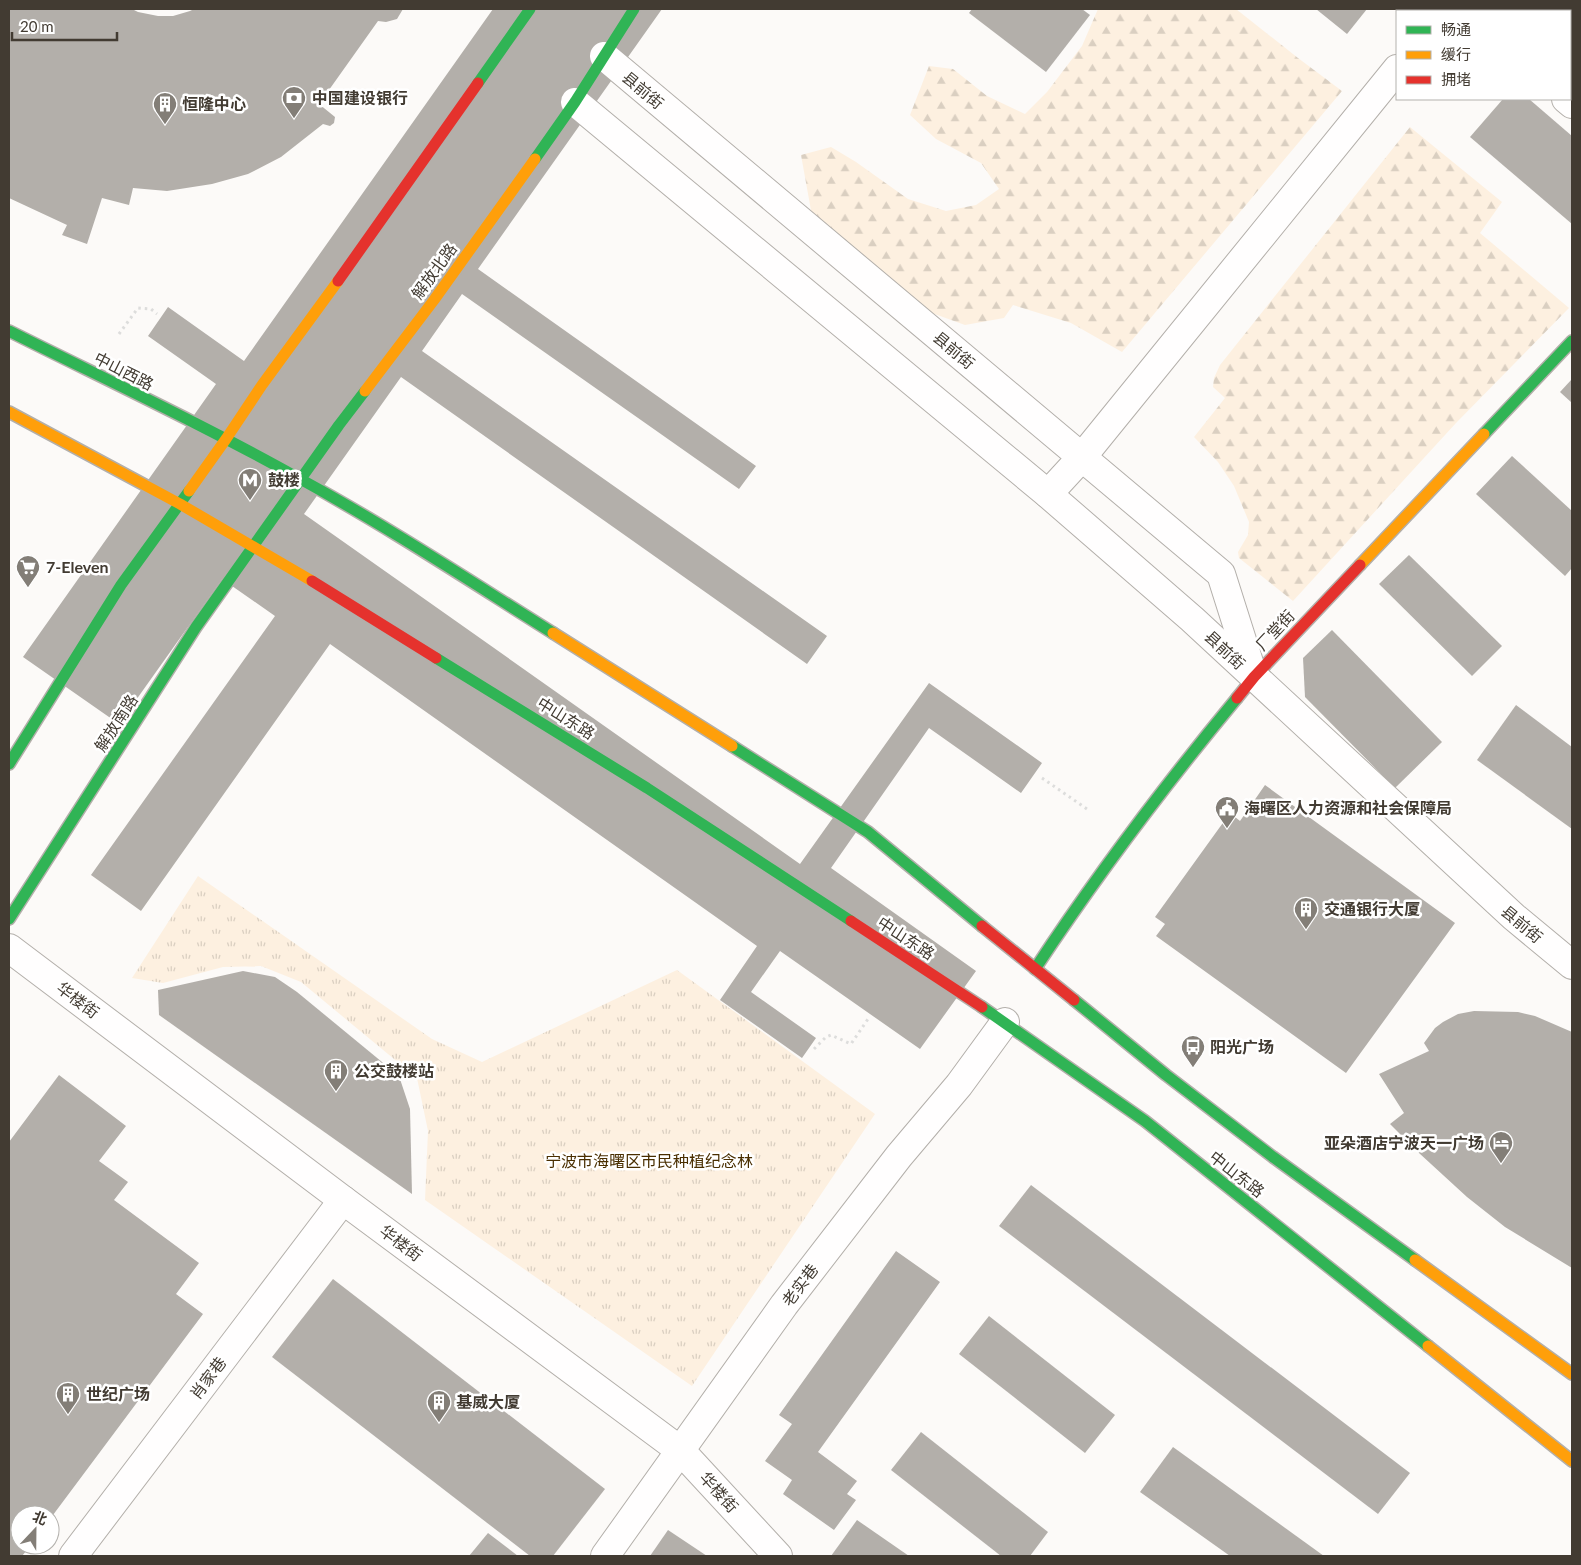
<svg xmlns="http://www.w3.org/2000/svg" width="1581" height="1565" viewBox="0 0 1581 1565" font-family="Lato,'Noto Sans SC',sans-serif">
  <defs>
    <pattern id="forest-firs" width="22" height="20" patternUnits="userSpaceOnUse" patternTransform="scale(1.25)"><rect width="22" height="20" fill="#fdf0e0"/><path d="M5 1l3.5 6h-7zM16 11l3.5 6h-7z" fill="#dacfc1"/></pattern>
    <pattern id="park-tufts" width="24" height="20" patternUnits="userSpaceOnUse" patternTransform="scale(1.25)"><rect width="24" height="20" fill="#fdf0e0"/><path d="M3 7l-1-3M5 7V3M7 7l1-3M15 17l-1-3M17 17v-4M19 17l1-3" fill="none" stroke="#dacfc1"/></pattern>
  </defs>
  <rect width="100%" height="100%" fill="#fcfaf8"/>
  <!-- forest -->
  <g fill="url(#forest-firs)">
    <polygon points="1098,9 1236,9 1298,58 1342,91 1122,352 1071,323 1013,305 1004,318 965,325 929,312 814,227 801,155 831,147 856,162 908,199 946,211 976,205 999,189 981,163 936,139 910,115 929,66 953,69 987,96 1025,114 1047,92 1082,46"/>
    <polygon points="1410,127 1502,202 1480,233 1569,308 1456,423 1293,601 1239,558 1238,552 1248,535 1249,522 1234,486 1218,462 1194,437 1225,398 1213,387 1214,378 1220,365"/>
  </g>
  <!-- park -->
  <polygon fill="url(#park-tufts)" points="198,876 432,1039 482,1062 677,970 875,1114 692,1386 425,1200 428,1131 417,1078 301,982 261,966 223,967 163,983 132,978"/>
  <!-- building -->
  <g fill="#b3afaa">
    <polygon points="9,9 132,9 138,12 158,16 173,16 190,11 194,9 403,9 397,19 386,22 378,21 319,104 335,117 334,123 330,126 323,124 281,157 248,174 212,184 167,191 133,188 129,205 102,198 87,244 62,235 67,225 9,198"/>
    <polygon points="493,9 662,9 478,269 756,466 739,489 462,294 422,351 827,636 807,664 401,377 304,514 800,864 929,683 1042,763 1021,793 929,728 831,868 976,971 920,1049 780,951 751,992 816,1038 802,1058 720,1000 757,946 330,644 141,911 91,875 275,616 222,579 119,724 23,657 216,384 148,336 168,307 244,361"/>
    <polygon points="972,9 1082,9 1090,15 1046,72 969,13"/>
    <polygon points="1316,9 1367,9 1347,34"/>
    <polygon points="1503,99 1529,99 1572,136 1572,224 1470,137"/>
    <polygon points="1572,379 1572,403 1560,392"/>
    <polygon points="1512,456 1572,511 1572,568 1565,576 1476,494"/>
    <polygon points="1409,555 1502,646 1472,676 1379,584"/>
    <polygon points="1332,630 1442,742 1395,788 1305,697 1303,658"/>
    <polygon points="1516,705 1572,747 1572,829 1477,760"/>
    <polygon points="1265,785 1455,923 1346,1073 1156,936 1165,924 1155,917 1230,813 1240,821"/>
    <polygon points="243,971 275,977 297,992 399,1076 410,1109 412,1194 159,1015 158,990"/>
    <polygon points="1474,1011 1518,1012 1535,1016 1572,1032 1572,1268 1505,1227 1467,1197 1419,1153 1390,1124 1404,1113 1379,1074 1429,1051 1424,1043 1435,1028 1443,1022 1458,1014"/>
    <polygon points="59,1075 126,1126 99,1161 128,1182 114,1200 199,1263 176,1294 203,1314 50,1519 50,1515 20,1515 20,1545 31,1545 22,1556 9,1556 9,1142"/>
    <polygon points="1031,1185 1410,1473 1378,1514 999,1226"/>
    <polygon points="896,1251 940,1282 818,1452 857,1481 847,1494 856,1500 834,1530 783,1494 792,1480 765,1461 792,1424 779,1415"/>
    <polygon points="333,1279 605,1489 553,1556 530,1556 272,1357"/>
    <polygon points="989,1316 1115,1415 1085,1453 959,1354"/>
    <polygon points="921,1432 1048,1532 1030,1556 1001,1556 891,1470"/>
    <polygon points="1173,1447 1324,1556 1230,1556 1140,1492"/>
    <polygon points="857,1520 909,1556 831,1556"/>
    <polygon points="668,1530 707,1556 650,1556"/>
    <polygon points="488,1533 518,1556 469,1556"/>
  </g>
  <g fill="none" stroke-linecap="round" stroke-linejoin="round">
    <!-- street casing -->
    <g stroke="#b3afaa" stroke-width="30">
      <g id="street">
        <polyline points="1462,9 1465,11"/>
        <polyline points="604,56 1221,574 1253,675"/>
        <polyline points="1566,99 1572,104"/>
        <polyline points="575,102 1048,494 1192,619 1514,917 1572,965"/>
        <polyline points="1048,494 1082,457 1397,69"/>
        <polyline points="9,948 343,1200 681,1451 778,1556"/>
        <polyline points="73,1556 343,1200"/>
        <polyline points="605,1556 784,1305 899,1156 959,1085 1005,1022"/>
      </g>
    </g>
    <!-- fast casing -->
    <g stroke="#b3afaa" stroke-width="14">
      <g id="fast">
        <polyline points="478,83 530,9"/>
        <polyline points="535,159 575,102 634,9"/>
        <path d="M9,331C107,380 206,426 302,480C388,527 470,581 553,633"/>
        <polyline points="1484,434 1572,341"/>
        <polyline points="436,658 647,788 851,921"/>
        <polyline points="732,746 868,832 982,926"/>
        <polyline points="9,764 121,585 189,491"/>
        <polyline points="9,919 196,627 339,425 365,391"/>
        <path d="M1035,969C1097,875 1165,785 1237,698"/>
        <polyline points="1074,1000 1166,1075 1273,1157 1415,1260"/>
        <polyline points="982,1007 1145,1121 1428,1346"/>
      </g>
    </g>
    <!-- slow casing -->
    <g stroke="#b3afaa" stroke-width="14">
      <g id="slow">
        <polyline points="365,391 434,300 535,159"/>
        <polyline points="9,412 180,504 312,581"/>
        <polyline points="189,491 226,439 262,385 338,281"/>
        <polyline points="1360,565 1484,434"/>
        <polyline points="553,633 732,746"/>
        <polyline points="1415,1260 1572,1374"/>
        <polyline points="1428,1346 1572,1461"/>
      </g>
    </g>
    <!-- jam casing -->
    <g stroke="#b3afaa" stroke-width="14">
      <g id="jam">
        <polyline points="338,281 478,83"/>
        <polyline points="312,581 436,658"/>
        <polyline points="1237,698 1254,677 1360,565"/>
        <polyline points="851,921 982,1007"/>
        <polyline points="982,926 1074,1000"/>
      </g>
    </g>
    <!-- path -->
    <g stroke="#dddddc" stroke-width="3" stroke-dasharray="2.5 4" stroke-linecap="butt">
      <polyline points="119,334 138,308 151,309 157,314"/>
      <polyline points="1042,778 1087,809"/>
      <polyline points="814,1049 826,1037 831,1035 851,1044 868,1019"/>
    </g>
    <!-- street -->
    <use href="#street" stroke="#fffefe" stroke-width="28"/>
    <!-- fast -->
    <use href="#fast" stroke="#30b455" stroke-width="11"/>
    <!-- slow -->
    <use href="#slow" stroke="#ff9f0a" stroke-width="11"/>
    <!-- jam -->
    <use href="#jam" stroke="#e5322d" stroke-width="11"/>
  </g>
  <!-- icons -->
  <defs>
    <g id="bank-pin" transform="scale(1.25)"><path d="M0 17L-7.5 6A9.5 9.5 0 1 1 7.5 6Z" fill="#837e77" stroke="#fff"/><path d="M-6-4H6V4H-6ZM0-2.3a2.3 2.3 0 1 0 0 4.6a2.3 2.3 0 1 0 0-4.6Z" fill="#fff"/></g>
    <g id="building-pin" transform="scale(1.25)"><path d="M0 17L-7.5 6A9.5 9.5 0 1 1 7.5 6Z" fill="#837e77" stroke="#fff"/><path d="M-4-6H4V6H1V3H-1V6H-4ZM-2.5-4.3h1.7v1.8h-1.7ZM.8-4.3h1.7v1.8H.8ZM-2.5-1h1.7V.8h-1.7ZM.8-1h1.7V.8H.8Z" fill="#fff"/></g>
    <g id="metro-pin" transform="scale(1.25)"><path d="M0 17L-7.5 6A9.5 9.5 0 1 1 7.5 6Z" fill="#837e77" stroke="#fff"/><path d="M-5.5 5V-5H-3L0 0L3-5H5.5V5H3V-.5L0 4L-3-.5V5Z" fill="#fff"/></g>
    <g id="supermarket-pin" transform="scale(1.25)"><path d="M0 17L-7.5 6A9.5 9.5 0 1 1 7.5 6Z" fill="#837e77" stroke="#fff"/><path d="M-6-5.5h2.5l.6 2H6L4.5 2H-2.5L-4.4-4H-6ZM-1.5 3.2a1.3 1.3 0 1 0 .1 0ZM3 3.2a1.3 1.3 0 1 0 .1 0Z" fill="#fff"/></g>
    <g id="civic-pin" transform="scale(1.25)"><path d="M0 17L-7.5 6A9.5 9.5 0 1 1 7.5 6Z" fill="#837e77" stroke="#fff"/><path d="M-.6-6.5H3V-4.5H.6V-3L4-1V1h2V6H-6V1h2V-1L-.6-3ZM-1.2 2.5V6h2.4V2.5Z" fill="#fff"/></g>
    <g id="bus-pin" transform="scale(1.25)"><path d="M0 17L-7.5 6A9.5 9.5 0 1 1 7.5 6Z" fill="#837e77" stroke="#fff"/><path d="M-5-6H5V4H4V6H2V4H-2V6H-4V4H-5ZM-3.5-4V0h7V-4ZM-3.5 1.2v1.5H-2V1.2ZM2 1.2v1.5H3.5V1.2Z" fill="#fff"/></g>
    <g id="hotel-pin" transform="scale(1.25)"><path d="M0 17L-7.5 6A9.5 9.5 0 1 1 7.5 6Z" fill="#837e77" stroke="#fff"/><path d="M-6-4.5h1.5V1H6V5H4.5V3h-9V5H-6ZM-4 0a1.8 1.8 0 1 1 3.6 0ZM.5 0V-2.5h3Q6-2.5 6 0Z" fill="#fff"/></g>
  </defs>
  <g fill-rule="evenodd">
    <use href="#bank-pin" x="294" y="98"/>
    <use href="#building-pin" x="165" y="104"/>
    <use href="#metro-pin" x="250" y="480"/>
    <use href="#supermarket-pin" x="28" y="567"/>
    <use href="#civic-pin" x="1227" y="808"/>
    <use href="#building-pin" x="1306" y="909"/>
    <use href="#bus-pin" x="1193" y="1047"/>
    <use href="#building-pin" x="336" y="1071"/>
    <use href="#hotel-pin" x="1501" y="1143"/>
    <use href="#building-pin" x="68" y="1394"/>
    <use href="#building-pin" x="439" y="1402"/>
  </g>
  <g text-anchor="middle" stroke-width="5" stroke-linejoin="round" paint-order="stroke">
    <!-- street labels -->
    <g font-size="16" fill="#423b32" stroke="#fff">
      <text transform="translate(643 90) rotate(40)" y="6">县前街</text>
      <text transform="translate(434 271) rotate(-54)" y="6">解放北路</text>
      <text transform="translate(954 350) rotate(40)" y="6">县前街</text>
      <text transform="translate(124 371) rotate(27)" y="6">中山西路</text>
      <text transform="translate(1275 630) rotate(-47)" y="6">厂堂街</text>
      <text transform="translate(1225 650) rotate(43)" y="6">县前街</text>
      <text transform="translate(566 718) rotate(32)" y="6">中山东路</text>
      <text transform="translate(116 723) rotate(-57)" y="6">解放南路</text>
      <text transform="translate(1522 924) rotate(40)" y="6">县前街</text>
      <text transform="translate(906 938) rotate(33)" y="6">中山东路</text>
      <text transform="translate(78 1000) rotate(37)" y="6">华楼街</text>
      <text transform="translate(1237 1174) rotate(38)" y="6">中山东路</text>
      <text transform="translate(401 1243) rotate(37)" y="6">华楼街</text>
      <text transform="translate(800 1285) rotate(-53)" y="6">老实巷</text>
      <text transform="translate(208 1378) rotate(-53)" y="6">肖家巷</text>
      <text transform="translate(719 1492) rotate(48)" y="6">华楼街</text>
    </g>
    <!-- poi labels -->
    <g font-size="16" font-weight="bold" fill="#423b32" stroke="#fff" text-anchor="start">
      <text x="312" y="104">中国建设银行</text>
      <text x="182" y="110">恒隆中心</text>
      <text x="268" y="486">鼓楼</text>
      <text x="46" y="573">7-Eleven</text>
      <text x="1244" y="814">海曙区人力资源和社会保障局</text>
      <text x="1324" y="915">交通银行大厦</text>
      <text x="1210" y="1053">阳光广场</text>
      <text x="354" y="1077">公交鼓楼站</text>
      <text x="1484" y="1149" text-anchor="end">亚朵酒店宁波天一广场</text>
      <text x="86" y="1400">世纪广场</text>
      <text x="456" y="1408">基威大厦</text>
    </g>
    <!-- park labels -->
    <g font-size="16" fill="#492e00" stroke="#fff">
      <text x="649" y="1167">宁波市海曙区市民种植纪念林</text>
    </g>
  </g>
  <!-- border -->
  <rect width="1581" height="1565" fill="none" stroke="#423b32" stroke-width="20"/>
  <!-- legend -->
  <rect x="1396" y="10" width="175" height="90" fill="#ffffff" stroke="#b3b1ad"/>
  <rect x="1406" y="26" width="25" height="8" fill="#30b455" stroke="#b3b1ad"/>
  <text x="1441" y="35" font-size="15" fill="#423b32">畅通</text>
  <rect x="1406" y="51" width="25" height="8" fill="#ff9f0a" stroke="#b3b1ad"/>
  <text x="1441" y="60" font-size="15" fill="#423b32">缓行</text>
  <rect x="1406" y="76" width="25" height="8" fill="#e5322d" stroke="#b3b1ad"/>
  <text x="1441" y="85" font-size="15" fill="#423b32">拥堵</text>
  <!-- north arrow -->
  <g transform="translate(35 1530) rotate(22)"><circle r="24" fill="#ffffff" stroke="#b3b1ad"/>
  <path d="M0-4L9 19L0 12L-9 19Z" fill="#837e77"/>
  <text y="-8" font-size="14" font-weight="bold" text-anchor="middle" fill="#423b32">北</text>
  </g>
  <!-- scale -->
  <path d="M12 32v8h105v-8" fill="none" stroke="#423b32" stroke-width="2.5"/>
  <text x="20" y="32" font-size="15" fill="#423b32" stroke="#ffffff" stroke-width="4" paint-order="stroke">20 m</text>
</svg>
